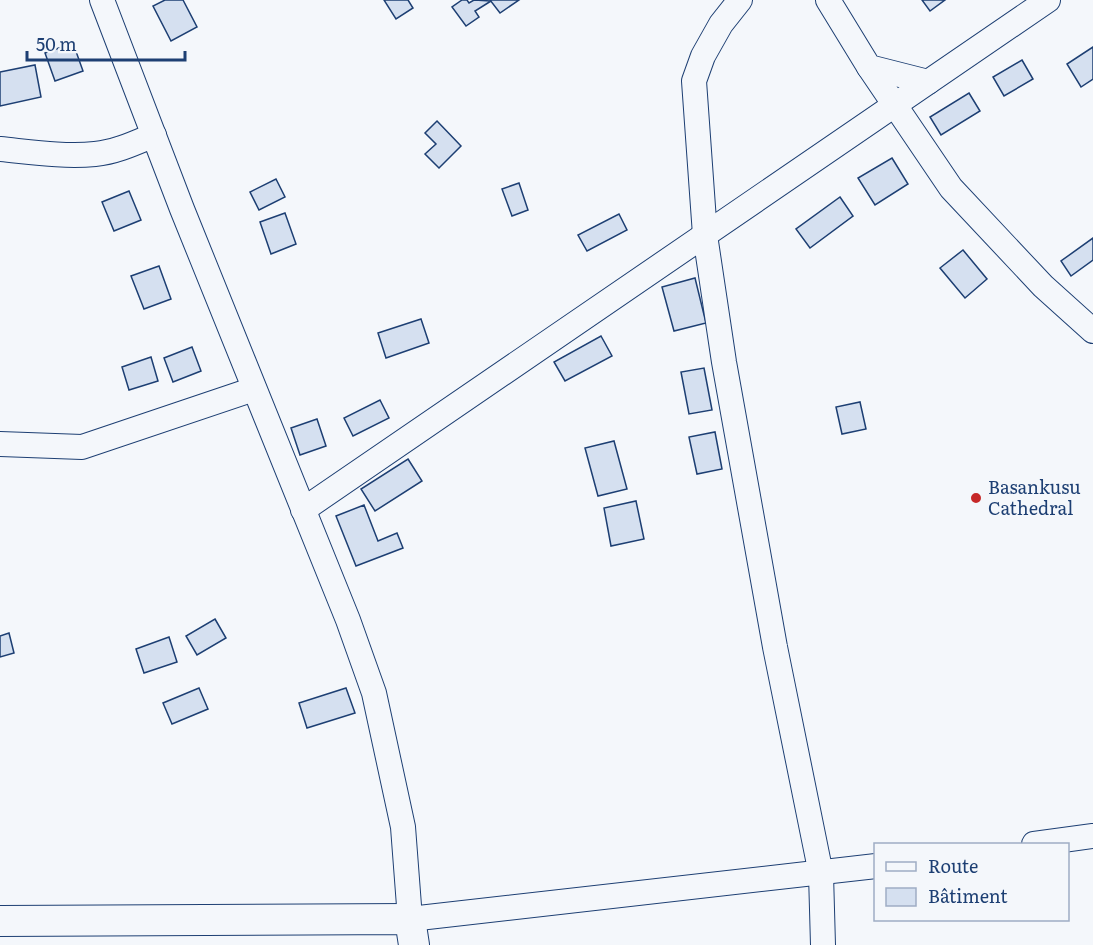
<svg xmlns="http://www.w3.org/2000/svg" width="1093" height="945" viewBox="0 0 1093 945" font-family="Literata,serif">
  <rect width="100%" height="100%" fill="#f4f7fb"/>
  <!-- building -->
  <g fill="#d5e0f0" stroke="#1d3f73" stroke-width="1.5">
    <polygon points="165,0 183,0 197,27 171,41 153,6"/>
    <polygon points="384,0 408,0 413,8 396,19"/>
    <polygon points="462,0 467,0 469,3 474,0 491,1 475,11 479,17 466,26 452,7"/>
    <polygon points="490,0 519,0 500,13"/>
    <polygon points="922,0 945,0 930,11"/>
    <polygon points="73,43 83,71 55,81 45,53"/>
    <polygon points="1093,47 1093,79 1081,87 1067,64"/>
    <polygon points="1022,60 1033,79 1004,96 993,77"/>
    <polygon points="35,65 41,97 0,106 0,72"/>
    <polygon points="969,93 980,111 941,135 930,117"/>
    <polygon points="437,121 461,146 439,168 425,154 436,144 425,133"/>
    <polygon points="892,158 908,184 875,205 858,178"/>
    <polygon points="276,179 285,197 259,210 250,192"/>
    <polygon points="519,183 528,210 512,216 502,189"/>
    <polygon points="129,191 141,220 114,231 102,202"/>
    <polygon points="840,197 853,216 810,248 796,229"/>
    <polygon points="285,213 296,244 271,254 260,222"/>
    <polygon points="619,214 627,230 587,251 578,235"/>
    <polygon points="1093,238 1093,260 1071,276 1061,261"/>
    <polygon points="963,250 987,279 965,298 940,268"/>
    <polygon points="159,266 171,299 144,309 131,276"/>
    <polygon points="695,278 706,323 674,331 662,287"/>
    <polygon points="421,319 429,343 386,358 378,333"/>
    <polygon points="601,336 612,356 565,381 554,362"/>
    <polygon points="192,347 201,371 173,382 164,358"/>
    <polygon points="151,357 158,381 129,390 122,367"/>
    <polygon points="704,368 712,410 689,414 681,372"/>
    <polygon points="380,400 389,418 353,436 344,418"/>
    <polygon points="860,402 866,429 842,434 836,407"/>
    <polygon points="317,419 326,446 300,455 291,428"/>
    <polygon points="715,432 722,469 697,474 689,437"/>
    <polygon points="614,441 627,489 598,496 585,448"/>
    <polygon points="408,459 422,481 375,511 361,489"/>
    <polygon points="636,501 644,539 611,546 604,508"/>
    <polygon points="364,505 378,541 397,533 403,548 356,566 336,516"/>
    <polygon points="215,619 226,638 197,655 186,636"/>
    <polygon points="9,633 14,653 0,657 0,636"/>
    <polygon points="169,637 177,662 144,673 136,649"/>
    <polygon points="199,688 208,709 172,724 163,703"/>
    <polygon points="346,688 355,713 307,728 299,703"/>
  </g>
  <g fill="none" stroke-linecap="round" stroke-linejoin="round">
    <!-- minor casing -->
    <g stroke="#1d3f73" stroke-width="26">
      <g id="minor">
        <polyline points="102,0 182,209 348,620 374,693 403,827 410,919 876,866"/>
        <polyline points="740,0 721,24 703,56 694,81 705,235 724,362 775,647 821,874 823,945"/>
        <polyline points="828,0 869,67 928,82"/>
        <polyline points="869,67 951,188 1043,286 1093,331"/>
        <path d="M0,149C31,152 64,157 95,154C116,152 135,143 154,135"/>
        <polyline points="0,444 82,447 254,389"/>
        <polyline points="303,510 1048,0"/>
        <polyline points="1034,844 1093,836"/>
      </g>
    </g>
    <!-- major casing -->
    <g stroke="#1d3f73" stroke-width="32">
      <polyline id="major" points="0,921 410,919 414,945"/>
    </g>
    <!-- minor -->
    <use href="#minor" stroke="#f4f7fb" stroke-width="24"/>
    <!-- major -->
    <use href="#major" stroke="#f4f7fb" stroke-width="30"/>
  </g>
  <!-- markers -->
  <circle fill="#c62828" stroke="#f4f7fb" stroke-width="2" cx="976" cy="498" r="6"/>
  <g text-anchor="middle" stroke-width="4.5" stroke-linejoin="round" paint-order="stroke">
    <!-- poi labels -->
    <g font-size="18" fill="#1d3f73" stroke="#f4f7fb" text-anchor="start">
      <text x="988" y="494">Basankusu<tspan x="988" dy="21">Cathedral</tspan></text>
    </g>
  </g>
  <!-- legend -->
  <rect x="874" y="843" width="195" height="78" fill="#f4f7fb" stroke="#9eadc5" stroke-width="1.5"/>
  <rect x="886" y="862" width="30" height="9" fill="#f4f7fb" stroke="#9eadc5" stroke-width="1.5"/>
  <text x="928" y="873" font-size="18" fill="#1d3f73">Route</text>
  <rect x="886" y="888" width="30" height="18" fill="#d5e0f0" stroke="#9eadc5" stroke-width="1.5"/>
  <text x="928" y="903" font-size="18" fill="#1d3f73">Bâtiment</text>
  <!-- scale -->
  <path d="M27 51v9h158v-9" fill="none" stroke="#1d3f73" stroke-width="3"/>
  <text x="36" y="51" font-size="18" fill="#1d3f73" stroke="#f4f7fb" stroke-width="4.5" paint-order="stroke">50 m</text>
</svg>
